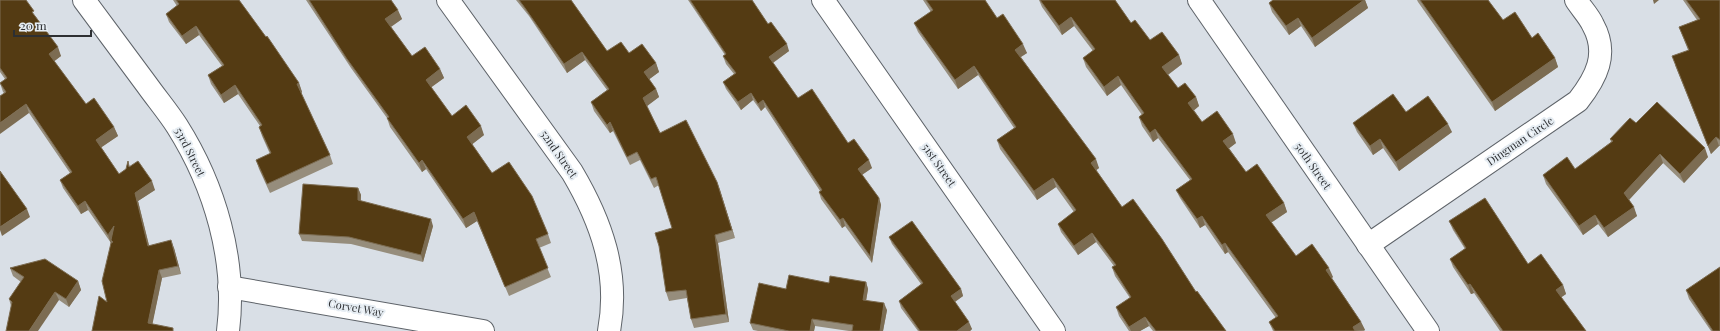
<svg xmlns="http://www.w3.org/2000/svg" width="1720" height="331" viewBox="0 0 1720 331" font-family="'Playfair Display',serif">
  <rect width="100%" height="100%" fill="#d9dfe6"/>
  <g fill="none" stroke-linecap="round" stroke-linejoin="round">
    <!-- minor casing -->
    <g stroke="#5e6369" stroke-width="24">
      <g id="minor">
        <path d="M84,0C105,28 126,57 147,85C157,99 168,112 177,126C215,186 237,261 228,331"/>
        <path d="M448,0L572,172C601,221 620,273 609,331"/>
        <polyline points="823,0 1054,331"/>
        <polyline points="1199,0 1428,331"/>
        <path d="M1368,245L1578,101C1596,78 1609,54 1593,25C1589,16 1581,8 1576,0"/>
        <polyline points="229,287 483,331"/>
      </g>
    </g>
    <!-- minor -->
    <use href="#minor" stroke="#fff" stroke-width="22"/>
  </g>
  <!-- wall -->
  <g fill="#968d7c">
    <polygon points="0,0 36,17 61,56 54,61 86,104 114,127 118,136 101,147 119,174 126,169 128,161 130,167 155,190 138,201 149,245 174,248 181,274 162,278 152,324 92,331 107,302 111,243 88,210 81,214 63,188 60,180 70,173 29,113 4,93 3,92 0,83 5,79 0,72"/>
    <polygon points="173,0 239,0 299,83 302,92 301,93 330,155 333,164 270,193 259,169 256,160 270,154 262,136 259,127 260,126 238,94 224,103 211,84 208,75 222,66 199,35 186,44 169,22 166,14 177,6"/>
    <polygon points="306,0 391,0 402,19 391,27 412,56 440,69 444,78 431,87 452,116 484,135 472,144 492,173 548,234 551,243 539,248 551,277 509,296 477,221 466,228 426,169 422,172 390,127 387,118 351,68"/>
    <polygon points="516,0 571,0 607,51 629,53 656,63 659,72 649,79 656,89 659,97 646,106 660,133 717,182 735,238 718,243 729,322 694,328 691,319 687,298 669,301 666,292 672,228 659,185 654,188 640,160 630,165 613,131 610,133 594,111 591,102 607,90 585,60 567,73 529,16"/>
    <polygon points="688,0 752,0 768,24 789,51 773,63 798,98 848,143 872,168 862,175 879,198 881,205 872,263 845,226 842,228 821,199 819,192 820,191 765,107 761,111 753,100 741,110 726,89 723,82 734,74 726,64 723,56 725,55"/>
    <polygon points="923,0 985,0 997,18 1027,53 1021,57 1099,168 1096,170 1122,207 1196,292 1226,331 1153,331 1149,326 1140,331 1129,331 1119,316 1116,307 1130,298 1115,276 1112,267 1114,266 1096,242 1078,255 1061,232 1058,224 1074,212 1056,187 1037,200 1000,149 997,140 1014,128 978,75 958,89 918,32 914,23 931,12"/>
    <polygon points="1039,0 1115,0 1131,23 1150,40 1179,55 1182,64 1168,75 1178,88 1196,97 1199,106 1194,110 1202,122 1236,143 1229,148 1246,172 1284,203 1287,212 1271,223 1296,256 1333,277 1332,278 1361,322 1365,330 1364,331 1273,331 1269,322 1276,318 1228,252 1225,254 1205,225 1200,228 1180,198 1176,190 1190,180 1158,138 1153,142 1142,126 1139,117 1142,115 1121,85 1107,96 1086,67 1083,58 1093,51 1074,26 1062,35 1042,7"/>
    <polygon points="1273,0 1365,0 1368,8 1315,47 1301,26 1289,35 1272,12 1269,3"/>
    <polygon points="1417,0 1488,0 1503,20 1532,38 1555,58 1558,67 1495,111 1418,2"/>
    <polygon points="1683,0 1720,0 1720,146 1719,146 1711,154 1675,65 1688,50 1679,27 1697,20"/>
    <polygon points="1406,112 1452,132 1399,171 1383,148 1373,155 1357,132 1353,123"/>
    <polygon points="1636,123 1708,157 1684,183 1663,163 1629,200 1637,216 1608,237 1598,224 1583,235 1546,184 1543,175 1575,169 1611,142 1610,139"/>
    <polygon points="358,188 361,195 361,201 433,226 423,262 351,244 302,241 299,234"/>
    <polygon points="1449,221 1528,264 1563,285 1566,294 1561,297 1586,331 1500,331 1474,293 1471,294 1453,267 1450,259 1465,249 1453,230"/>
    <polygon points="889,237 961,289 963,296 955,302 972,329 970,331 918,331 901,308 899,301 921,284 892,244"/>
    <polygon points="10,268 78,281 81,290 69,307 59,300 11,306 9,299 21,282 13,276"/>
    <polygon points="866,282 868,289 866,301 887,310 883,331 849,331 815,326 814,331 758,331 753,330 750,323 786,289 829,283"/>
    <polygon points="1686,290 1720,331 1711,331 1689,299"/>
  </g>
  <!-- shaded-wall -->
  <g fill="#7c6c52">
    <polygon points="1364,0 1365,0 1368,8 1315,47 1312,38"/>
    <polygon points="1653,0 1659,0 1654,4"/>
    <polygon points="398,10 402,19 389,28 385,19"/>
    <polygon points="1071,17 1074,26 1062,35 1059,26"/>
    <polygon points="1298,18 1301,26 1289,35 1286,26"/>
    <polygon points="196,26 199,35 186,44 182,36"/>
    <polygon points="787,44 789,51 771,64 769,57"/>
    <polygon points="1023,44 1027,53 1019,58 1015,50"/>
    <polygon points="58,47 61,56 52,63 49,54"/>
    <polygon points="582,52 585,60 567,73 564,64"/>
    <polygon points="1179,55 1182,64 1166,76 1162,67"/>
    <polygon points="1555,58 1558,67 1495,111 1492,102"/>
    <polygon points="656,63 659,72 647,81 644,72"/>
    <polygon points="974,66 978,75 958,89 955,80"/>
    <polygon points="440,69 444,78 429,89 426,80"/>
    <polygon points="1118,76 1121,85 1107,96 1104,87"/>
    <polygon points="299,83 302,92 301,93 297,84"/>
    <polygon points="235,85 238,94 224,103 221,95"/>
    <polygon points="656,89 659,97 646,107 643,98"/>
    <polygon points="751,93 753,100 741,110 738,102"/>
    <polygon points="1196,97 1199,106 1192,112 1188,103"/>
    <polygon points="763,100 765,107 761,111 758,104"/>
    <polygon points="26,104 29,113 0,134 0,123"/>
    <polygon points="610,122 613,131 610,133 607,125"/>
    <polygon points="1448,124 1452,132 1399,171 1396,162"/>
    <polygon points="481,126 484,135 470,146 467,137"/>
    <polygon points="114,127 118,136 99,149 96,140"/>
    <polygon points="1155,129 1158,138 1153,142 1150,133"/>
    <polygon points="1233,134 1236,143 1227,150 1223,141"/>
    <polygon points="1716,137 1719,146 1711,154 1708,146"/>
    <polygon points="1380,139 1383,148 1373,155 1370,146"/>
    <polygon points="1705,148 1708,157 1684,183 1680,174"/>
    <polygon points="1660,154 1663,163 1627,202 1624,193"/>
    <polygon points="1096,159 1099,168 1094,172 1091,163"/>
    <polygon points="422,160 426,169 422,172 419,163"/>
    <polygon points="869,160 872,168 860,176 858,169"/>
    <polygon points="1053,178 1056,187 1037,200 1034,191"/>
    <polygon points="152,181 155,190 138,201 151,254 148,246 135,193"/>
    <polygon points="717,182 720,190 735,238 732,230"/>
    <polygon points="358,188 361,195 360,207 358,200"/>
    <polygon points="879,198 881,205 872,263 870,256"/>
    <polygon points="85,201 88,210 81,214 78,206"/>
    <polygon points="1284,203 1287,212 1269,224 1266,215"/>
    <polygon points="1634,207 1637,216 1608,237 1604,228"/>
    <polygon points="27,209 30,217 2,236 0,230 0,227"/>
    <polygon points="474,212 477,221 466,228 463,219"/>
    <polygon points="1595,215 1598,224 1583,235 1579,226"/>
    <polygon points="1202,216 1205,225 1200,228 1197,219"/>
    <polygon points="843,218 845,226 842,228 840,220"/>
    <polygon points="431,219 433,226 423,262 421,255"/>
    <polygon points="114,226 111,240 112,242 111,244 108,235"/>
    <polygon points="1092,233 1096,242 1078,255 1074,246"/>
    <polygon points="715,235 718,243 729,322 726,314"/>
    <polygon points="171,240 174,248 181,274 178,266"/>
    <polygon points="1225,243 1228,252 1225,254 1222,245"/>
    <polygon points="1329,268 1333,277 1330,279 1326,270"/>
    <polygon points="159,270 162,278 151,331 148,323"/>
    <polygon points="78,281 81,290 69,307 66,299"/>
    <polygon points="866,282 868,289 865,307 863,300"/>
    <polygon points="1470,284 1474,293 1471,294 1468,285"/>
    <polygon points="1563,285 1566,294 1559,299 1556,290"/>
    <polygon points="961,289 963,296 953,303 951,296"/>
    <polygon points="55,292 59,300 38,331 29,331"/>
    <polygon points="884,303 887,310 883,331 880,331"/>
    <polygon points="1145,317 1149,326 1140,331 1131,331 1129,327"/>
    <polygon points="812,319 815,326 814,331 810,331"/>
    <polygon points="969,322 972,329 970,331 957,331"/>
    <polygon points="1361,322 1365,330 1354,331 1353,327"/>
  </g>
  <!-- building -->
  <g fill="#543b13" stroke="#7c6c52">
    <polygon points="0,0 26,0 34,11 32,12 58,47 49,54 86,104 94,98 114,127 96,140 119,174 126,169 128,161 129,167 138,161 152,181 135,193 148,246 171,240 178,266 159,270 148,323 173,328 173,331 92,331 99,296 107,302 102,281 111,243 113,242 111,240 114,226 108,235 85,201 78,206 60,180 72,172 26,104 0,123 0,96 6,92 0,83 7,78 0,68"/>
    <polygon points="176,0 239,0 266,37 267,36 299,83 297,84 330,155 267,184 256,160 271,153 259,127 262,125 235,85 221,95 208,75 224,65 196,26 182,36 166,14 179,4"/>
    <polygon points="309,0 391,0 398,10 385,19 412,56 425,47 440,69 426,80 452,116 466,105 481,126 467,137 492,173 509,162 532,196 548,234 536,239 548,268 505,287 474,212 463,219 422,160 419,163 387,118 389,117 347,59"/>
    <polygon points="519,0 571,0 607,51 621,42 629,53 642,44 656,63 644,72 656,89 643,98 660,133 686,120 717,182 732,230 715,235 726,314 691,319 686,290 666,292 659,246 655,233 672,228 656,177 651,179 637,152 627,157 610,122 607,125 591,102 609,89 582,52 564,64 525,8"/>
    <polygon points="690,0 752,0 768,24 771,22 787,44 769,57 798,98 812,89 848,143 854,139 869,160 858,169 879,198 870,256 843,218 840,220 819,192 822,190 763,100 758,104 751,93 738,102 723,82 736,73 723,56 726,54"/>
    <polygon points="926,0 985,0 997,18 1003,14 1023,44 1015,50 1096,159 1091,163 1122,207 1133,199 1162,239 1196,292 1197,291 1226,331 1156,331 1145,317 1129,327 1116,307 1131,297 1112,267 1116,265 1092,233 1074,246 1058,224 1076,210 1053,178 1034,191 997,140 1016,127 974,66 955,80 914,23 933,10"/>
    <polygon points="1040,0 1115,0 1131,23 1135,20 1150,40 1162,32 1179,55 1162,67 1178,88 1185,83 1196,97 1188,103 1202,122 1217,111 1233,134 1223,141 1246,172 1257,164 1284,203 1266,215 1296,256 1312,244 1329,268 1326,270 1361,322 1353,327 1355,331 1275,331 1269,322 1278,316 1225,243 1222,245 1202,216 1197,219 1176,190 1192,179 1155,129 1150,133 1139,117 1144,113 1118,76 1104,87 1083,58 1095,49 1071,17 1059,26"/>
    <polygon points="1273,0 1364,0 1312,38 1298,18 1286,26 1269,3"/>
    <polygon points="1420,0 1488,0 1503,20 1515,12 1532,38 1538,33 1555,58 1492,102"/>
    <polygon points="1686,0 1720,0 1720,140 1716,137 1708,146 1672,56 1689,50 1679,27 1700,19"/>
    <polygon points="1393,94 1406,112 1428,96 1448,124 1396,162 1380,139 1370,146 1353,123"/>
    <polygon points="1657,102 1705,148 1680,174 1660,154 1624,193 1634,207 1604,228 1595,215 1579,226 1543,175 1567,157 1575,169 1613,141 1610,139 1630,118 1636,123"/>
    <polygon points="0,171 27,209 0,227"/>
    <polygon points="303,184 358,188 358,200 431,219 421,255 349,237 299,234"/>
    <polygon points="1485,198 1528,264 1541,254 1563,285 1556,290 1586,331 1503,331 1470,284 1468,285 1450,259 1466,248 1449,221"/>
    <polygon points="912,221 961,289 951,296 969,322 957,331 920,331 899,301 923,283 889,237"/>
    <polygon points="45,259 78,281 66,299 55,292 29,331 6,331 12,302 9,299 24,277 10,268"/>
    <polygon points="1720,267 1720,331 1713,331 1686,290"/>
    <polygon points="789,275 829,283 830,276 866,282 863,300 884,303 880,331 852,331 853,325 812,319 810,331 789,331 750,323 759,283 786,289"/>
  </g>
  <g text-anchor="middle" stroke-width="4" stroke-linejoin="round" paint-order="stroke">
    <!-- street labels -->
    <g font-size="11" fill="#2d2f32" stroke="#e6edf3">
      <text transform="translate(1520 141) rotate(-34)" y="4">Dingman Circle</text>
      <text transform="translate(190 152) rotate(63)" y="4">53rd Street</text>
      <text transform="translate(559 154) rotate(55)" y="4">52nd Street</text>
      <text transform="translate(939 165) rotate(55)" y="4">51st Street</text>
      <text transform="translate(1313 166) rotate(55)" y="4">50th Street</text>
      <text transform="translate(356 308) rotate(10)" y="4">Corvet Way</text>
    </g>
  </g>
  <!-- scale -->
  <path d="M14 30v6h77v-6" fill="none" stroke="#2d2f32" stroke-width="2"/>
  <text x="20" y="30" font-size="12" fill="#2d2f32" stroke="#e6edf3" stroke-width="3" paint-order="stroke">20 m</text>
</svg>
